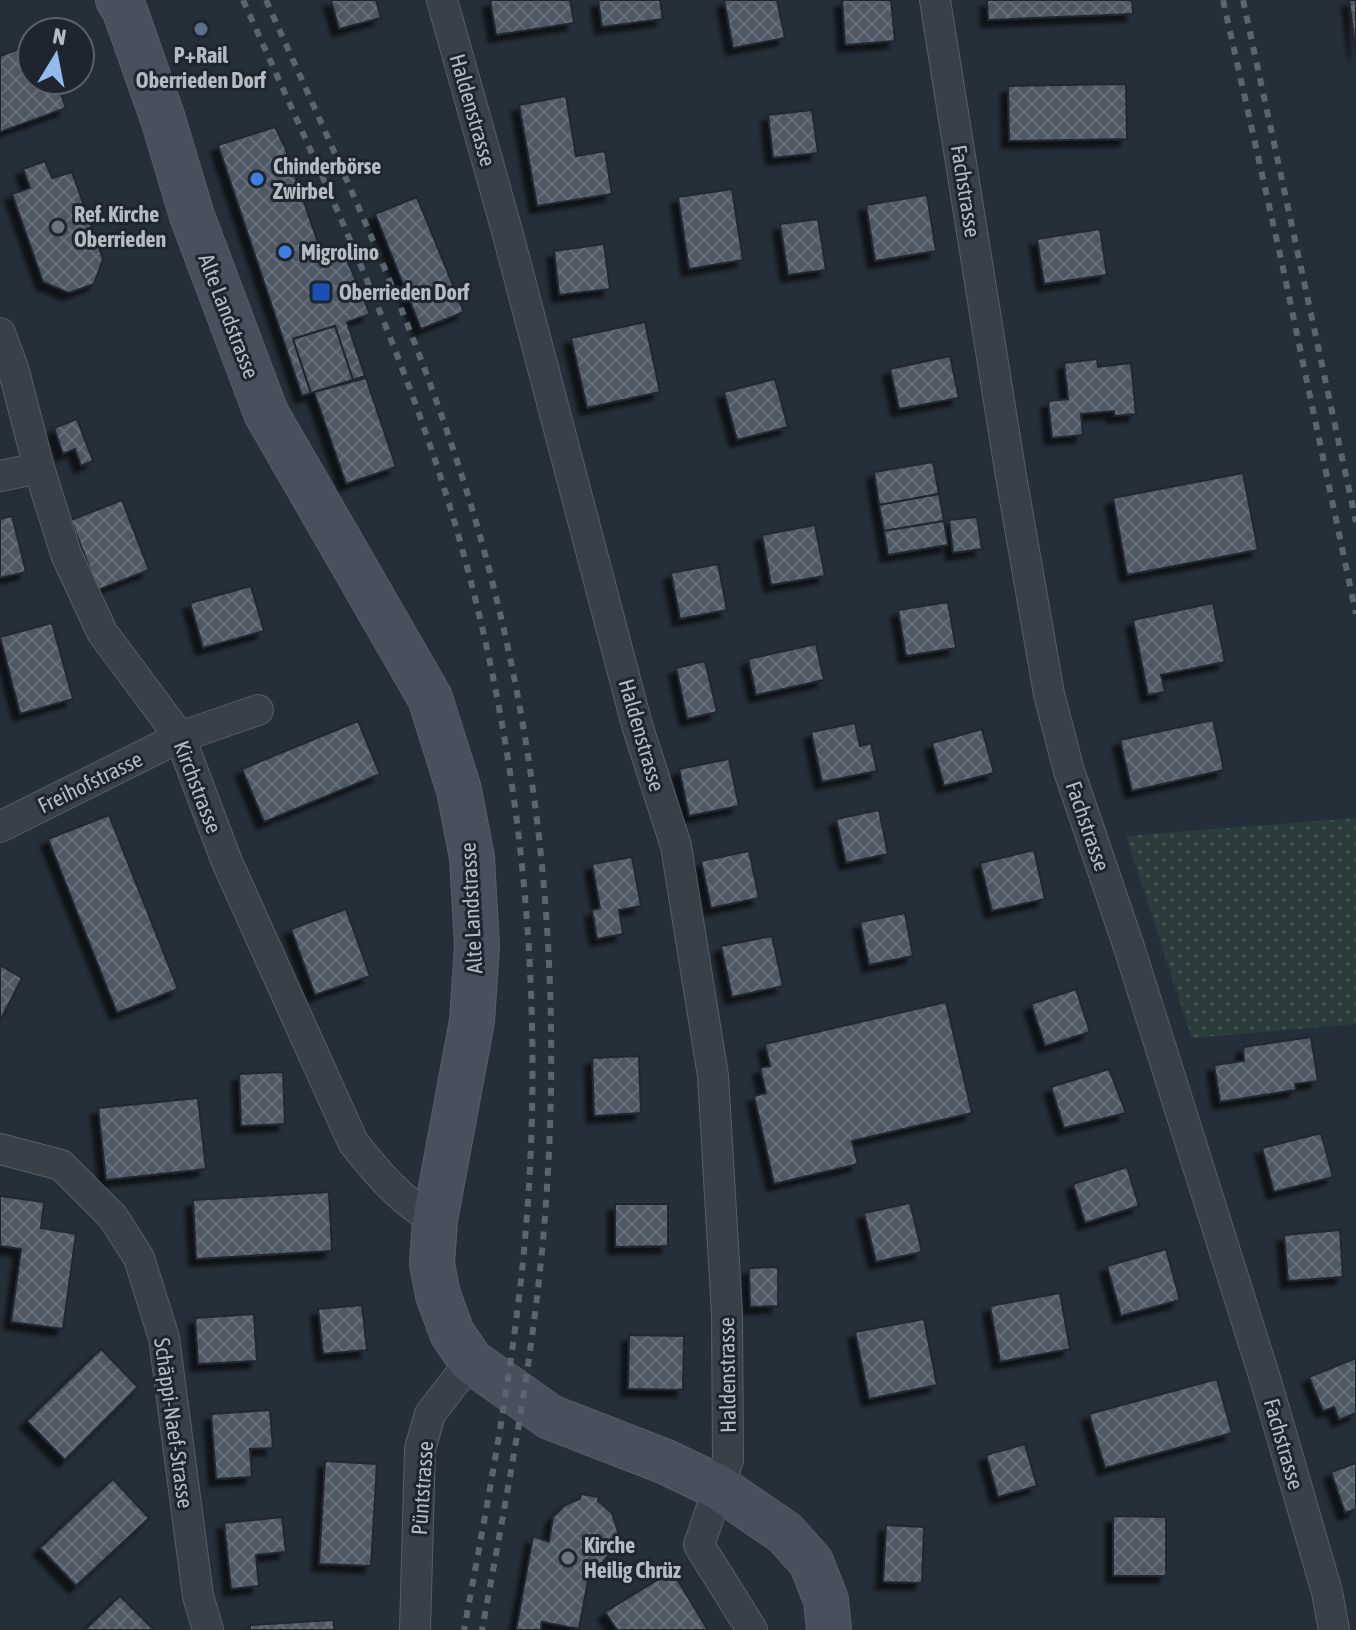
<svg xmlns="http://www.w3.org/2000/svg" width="1356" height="1630" viewBox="0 0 1356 1630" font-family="'Asap Condensed',sans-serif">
  <defs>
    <pattern id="grass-dots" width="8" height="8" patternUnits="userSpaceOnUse" patternTransform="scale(2)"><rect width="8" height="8" fill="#2a3d3c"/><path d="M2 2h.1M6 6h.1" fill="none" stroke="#465757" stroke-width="1.8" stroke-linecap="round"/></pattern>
    <pattern id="building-cross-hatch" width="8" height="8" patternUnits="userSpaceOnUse" patternTransform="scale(2)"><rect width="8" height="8" fill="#4e5864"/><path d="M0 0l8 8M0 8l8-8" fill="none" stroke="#656e79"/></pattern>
    <filter id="shadow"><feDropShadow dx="-7" dy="7" stdDeviation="2" flood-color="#0009"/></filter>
  </defs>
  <rect width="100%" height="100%" fill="#252f39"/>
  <!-- grass -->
  <polygon fill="url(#grass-dots)" points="1356,818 1356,1024 1192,1038 1126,836"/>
  <!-- building -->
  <g fill="url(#building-cross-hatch)" stroke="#202730" stroke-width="2" filter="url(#shadow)">
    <polygon points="331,0 376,0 381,18 339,29"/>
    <polygon points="490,0 570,0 574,23 496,35"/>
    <polygon points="598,0 660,0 663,19 602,27"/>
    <polygon points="724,0 777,0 785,38 733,48"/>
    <polygon points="842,0 891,0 895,41 845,45"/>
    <polygon points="987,0 1132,0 1133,14 988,20"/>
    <polygon points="1349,0 1356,0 1356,55"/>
    <polygon points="32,44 32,80 56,80 66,108 0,132 0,56"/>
    <polygon points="1126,84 1127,139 1009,141 1008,86"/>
    <polygon points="566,96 576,156 605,151 612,194 537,206 519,105"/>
    <polygon points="812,110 818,153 773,158 768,115"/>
    <polygon points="275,127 285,147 322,254 342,248 370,314 347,322 365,376 353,380 335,326 293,339 311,393 302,396 218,145"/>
    <polygon points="45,161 52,178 72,172 103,259 94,284 69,293 43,282 12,194 30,188 23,169"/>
    <polygon points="732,189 743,260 689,269 678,197"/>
    <polygon points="927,195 936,251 875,261 866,205"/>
    <polygon points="417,197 464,312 421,329 375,214"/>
    <polygon points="818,219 826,270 788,275 780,224"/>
    <polygon points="1100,229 1107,275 1044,284 1037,239"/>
    <polygon points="604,244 610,289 559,295 554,251"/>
    <polygon points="645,322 660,392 587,408 571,338"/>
    <polygon points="335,326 353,380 311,393 293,339"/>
    <polygon points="950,356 959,398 899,409 890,369"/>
    <polygon points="1097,359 1098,367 1131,363 1136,414 1114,416 1114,411 1081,414 1083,435 1052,438 1048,401 1068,399 1064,363"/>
    <polygon points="366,378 396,467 346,484 314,392"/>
    <polygon points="775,379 788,427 737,440 724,392"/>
    <polygon points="77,419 93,461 81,466 75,449 63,454 54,428"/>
    <polygon points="933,462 939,494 879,505 874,472"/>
    <polygon points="1243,473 1258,550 1127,575 1113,498"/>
    <polygon points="939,494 944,521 884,531 879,505"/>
    <polygon points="122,500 149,570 98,590 71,520"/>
    <polygon points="12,516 26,572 0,578 0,519"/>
    <polygon points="977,517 982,549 953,553 949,520"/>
    <polygon points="944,521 948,545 888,555 884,531"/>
    <polygon points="815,525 825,576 771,585 762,535"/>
    <polygon points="718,564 727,610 680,619 671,573"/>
    <polygon points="251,586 264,631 203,648 190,603"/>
    <polygon points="948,602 956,648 906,656 898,610"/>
    <polygon points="1213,603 1225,662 1161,675 1165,692 1148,695 1133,620"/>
    <polygon points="52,623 73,699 20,714 0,637"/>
    <polygon points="816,644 824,680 756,695 748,659"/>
    <polygon points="705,661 717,712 687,719 676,668"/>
    <polygon points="1213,720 1224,770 1132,791 1120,740"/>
    <polygon points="358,721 380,774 264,822 242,769"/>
    <polygon points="855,723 860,746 871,743 877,771 822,782 811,732"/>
    <polygon points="982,729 994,773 944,786 932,743"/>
    <polygon points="729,759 739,806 689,816 679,769"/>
    <polygon points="879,810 888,854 846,863 836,819"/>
    <polygon points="109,815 178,989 117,1013 48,839"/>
    <polygon points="1034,850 1045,899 992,911 980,863"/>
    <polygon points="749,851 759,898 711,908 701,861"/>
    <polygon points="632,857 641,906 619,910 623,934 597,939 592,910 600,908 592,864"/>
    <polygon points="346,909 370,976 315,995 291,929"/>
    <polygon points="905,913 913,956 869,965 860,922"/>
    <polygon points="772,936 783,986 732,997 721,946"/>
    <polygon points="0,965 22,978 0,1021"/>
    <polygon points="1076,989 1090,1032 1045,1046 1031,1004"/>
    <polygon points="946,1002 972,1113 852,1141 858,1164 774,1184 754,1096 766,1093 760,1068 770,1066 765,1044"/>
    <polygon points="1311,1037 1318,1081 1295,1084 1296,1090 1220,1102 1214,1065 1244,1061 1243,1047"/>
    <polygon points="639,1056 641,1113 594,1116 592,1058"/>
    <polygon points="1109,1069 1126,1113 1064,1128 1051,1087"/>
    <polygon points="283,1072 285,1124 241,1126 239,1074"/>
    <polygon points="198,1098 206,1169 106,1180 98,1108"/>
    <polygon points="1321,1133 1333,1177 1274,1192 1262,1148"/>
    <polygon points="1127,1167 1139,1206 1085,1223 1073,1184"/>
    <polygon points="329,1192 332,1251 196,1259 193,1200"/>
    <polygon points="0,1196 44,1202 41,1228 76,1234 63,1329 11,1322 21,1249 0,1246"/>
    <polygon points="910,1203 922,1252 876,1262 864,1213"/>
    <polygon points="615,1204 668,1204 668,1246 615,1247"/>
    <polygon points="1340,1230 1343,1277 1288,1281 1284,1235"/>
    <polygon points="1166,1249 1180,1300 1121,1316 1107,1266"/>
    <polygon points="778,1267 778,1306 750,1307 749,1268"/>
    <polygon points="1060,1293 1070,1349 1000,1362 990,1306"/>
    <polygon points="362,1305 367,1350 323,1354 318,1309"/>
    <polygon points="254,1314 257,1361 198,1364 195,1318"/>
    <polygon points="924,1319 937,1385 869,1399 855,1332"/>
    <polygon points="629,1335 684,1336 683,1390 628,1389"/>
    <polygon points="101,1349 138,1387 65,1460 27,1421"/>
    <polygon points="1356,1358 1356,1413 1339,1420 1334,1407 1323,1411 1309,1377"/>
    <polygon points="1217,1379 1232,1433 1105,1468 1089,1414"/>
    <polygon points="270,1410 273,1448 250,1449 252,1477 216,1479 211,1414"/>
    <polygon points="1025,1444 1037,1486 998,1497 986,1455"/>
    <polygon points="325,1461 377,1464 371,1566 319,1564"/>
    <polygon points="1356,1463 1356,1509 1345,1513 1331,1472"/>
    <polygon points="113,1479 149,1518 76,1586 40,1548"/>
    <polygon points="581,1494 599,1497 598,1501 612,1513 618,1532 610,1554 603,1562 593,1568 589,1575 579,1629 542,1622 541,1630 516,1630 533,1536 549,1542 553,1517 565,1505 580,1499"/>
    <polygon points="1113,1516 1166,1517 1166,1576 1113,1576"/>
    <polygon points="282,1517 286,1552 256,1555 259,1586 231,1589 224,1523"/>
    <polygon points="886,1525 924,1527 922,1583 883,1582"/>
    <polygon points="672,1571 708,1630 617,1630 605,1612"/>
    <polygon points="120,1596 154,1630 85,1630"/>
    <polygon points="334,1620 334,1630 250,1630 250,1625"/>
  </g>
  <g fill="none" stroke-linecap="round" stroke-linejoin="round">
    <!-- street casing -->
    <g stroke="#575e67" stroke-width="32">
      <g id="street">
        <polyline points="442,0 507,231 637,725 676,846 713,1076 727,1314 728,1460 699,1545 752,1630"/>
        <polyline points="935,0 1011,476 1049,694 1069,771 1129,947 1267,1385 1327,1592 1334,1630"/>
        <path d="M0,333L13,368L39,468L66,554L102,632L180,737L227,862L353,1142C377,1172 400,1201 435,1220"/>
        <polyline points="0,476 39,468"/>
        <polyline points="0,827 180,737 258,710"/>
        <polyline points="0,1149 61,1165 113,1217 139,1258 164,1338 198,1596 208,1630"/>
        <polyline points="415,1630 420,1449 430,1414 471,1361"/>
      </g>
    </g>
    <!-- secondary casing -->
    <g stroke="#575e67" stroke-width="46">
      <polyline id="secondary" points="118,0 125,11 163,119 192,216 266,413 430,698 459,790 472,858 477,946 472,1021 435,1220 432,1264 438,1295 452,1333 471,1361 550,1417 666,1462 718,1487 785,1533 811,1562 826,1600 829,1630"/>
    </g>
    <!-- street -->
    <use href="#street" stroke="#384049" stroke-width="30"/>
    <!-- secondary -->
    <use href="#secondary" stroke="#47505c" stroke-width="44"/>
    <!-- rail -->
    <g stroke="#5b6570" stroke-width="6" stroke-dasharray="8 8" stroke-linecap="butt">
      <path d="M243,0C312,154 385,308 438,469C522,726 550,1002 522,1271C509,1392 486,1511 464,1630"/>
      <path d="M266,0C334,152 405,302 457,461C534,694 563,942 547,1187C538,1336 509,1483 482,1630"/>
      <polyline points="1223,0 1283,268 1356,614"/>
      <polyline points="1243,0 1356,522"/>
    </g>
  </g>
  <!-- markers -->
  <circle fill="#5c6f8a" stroke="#1e252e" stroke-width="3" cx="201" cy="29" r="8"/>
  <g fill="#3f7fe0" stroke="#1e252e" stroke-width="3">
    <circle cx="257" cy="179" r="8"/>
    <circle cx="285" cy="252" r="8"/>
  </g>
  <g fill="#6b7280" stroke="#1e252e" stroke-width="3">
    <circle cx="58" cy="227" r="8"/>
    <circle cx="568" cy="1558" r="8"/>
  </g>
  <rect fill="#1a4fb4" stroke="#1e252e" stroke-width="3" x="311" y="282" width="20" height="20" rx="4"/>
  <g text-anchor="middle" stroke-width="6" stroke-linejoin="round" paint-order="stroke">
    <!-- poi labels -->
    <g font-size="22" font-weight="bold" fill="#b4bbc5" stroke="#1e252e" text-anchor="start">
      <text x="201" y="63" text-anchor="middle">P+Rail<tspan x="201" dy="25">Oberrieden Dorf</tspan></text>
      <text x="273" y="174">Chinderbörse<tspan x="273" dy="25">Zwirbel</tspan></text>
      <text x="74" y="222">Ref. Kirche<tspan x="74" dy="25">Oberrieden</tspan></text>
      <text x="301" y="260">Migrolino</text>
      <text x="339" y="300">Oberrieden Dorf</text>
      <text x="584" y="1553">Kirche<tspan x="584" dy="25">Heilig Chrüz</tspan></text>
    </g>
    <!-- street labels -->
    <g font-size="22" fill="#b4bbc5" stroke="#1e252e">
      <text transform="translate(473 110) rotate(74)" y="8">Haldenstrasse</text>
      <text transform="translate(966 191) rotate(81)" y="8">Fachstrasse</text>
      <text transform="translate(229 316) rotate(69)" y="8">Alte Landstrasse</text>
      <text transform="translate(642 735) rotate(74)" y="8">Haldenstrasse</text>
      <text transform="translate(90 782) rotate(-26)" y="8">Freihofstrasse</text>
      <text transform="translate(198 787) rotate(69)" y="8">Kirchstrasse</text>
      <text transform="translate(1088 826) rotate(71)" y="8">Fachstrasse</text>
      <text transform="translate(471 908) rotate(-93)" y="8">Alte Landstrasse</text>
      <text transform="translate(727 1375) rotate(-91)" y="8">Haldenstrasse</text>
      <text transform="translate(174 1423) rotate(82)" y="8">Schäppi-Naef-Strasse</text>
      <text transform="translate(1284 1444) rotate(74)" y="8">Fachstrasse</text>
      <text transform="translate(422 1488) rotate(-86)" y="8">Püntstrasse</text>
    </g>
  </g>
  <!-- north arrow -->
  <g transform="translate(56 56) rotate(10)"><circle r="38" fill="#1e252e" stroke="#5a616a" stroke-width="2"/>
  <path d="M0-6L14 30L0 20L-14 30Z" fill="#92baec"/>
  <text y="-12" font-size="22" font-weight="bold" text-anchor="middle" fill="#b4bbc5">N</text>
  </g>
</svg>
